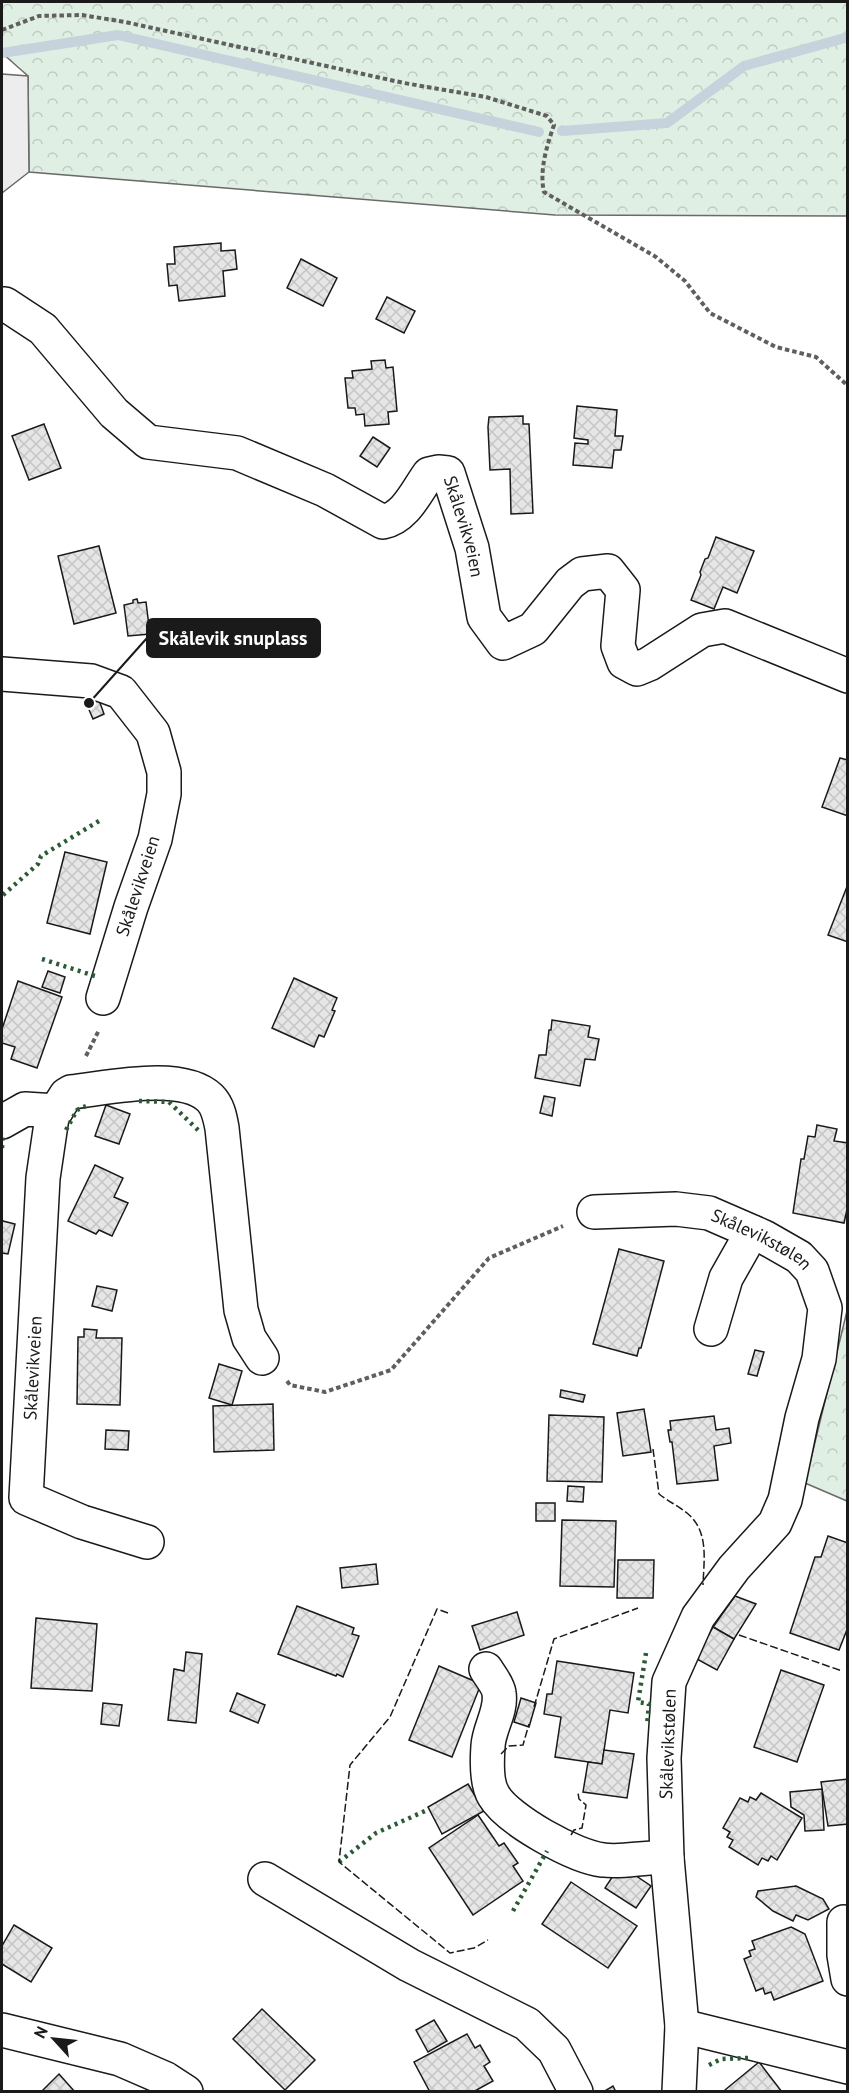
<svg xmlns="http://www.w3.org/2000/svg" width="849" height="2093" viewBox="0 0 849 2093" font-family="'PT Sans',sans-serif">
  <defs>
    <pattern id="forest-crowns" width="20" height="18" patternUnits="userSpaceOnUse" patternTransform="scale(1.5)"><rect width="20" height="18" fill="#e0efe3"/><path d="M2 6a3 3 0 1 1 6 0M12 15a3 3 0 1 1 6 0" fill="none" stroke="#c0ccc2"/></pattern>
    <pattern id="building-cross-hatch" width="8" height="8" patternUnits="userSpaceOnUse" patternTransform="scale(1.5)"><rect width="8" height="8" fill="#e6e6e6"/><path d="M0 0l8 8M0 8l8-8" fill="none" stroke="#c5c5c5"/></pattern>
  </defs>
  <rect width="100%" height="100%" fill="#fff"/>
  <!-- forest -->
  <g fill="url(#forest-crowns)" stroke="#6a6a6a" stroke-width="1.5">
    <polygon points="2,2 847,2 847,216 555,215 29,172 28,76 2,53"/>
    <polygon points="847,1311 847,1501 805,1483"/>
  </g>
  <!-- parking -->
  <polygon fill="#ededed" stroke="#6a6a6a" stroke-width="1.5" points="2,74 28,76 29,172 2,193"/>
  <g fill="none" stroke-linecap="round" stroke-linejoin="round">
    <!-- stream -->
    <g stroke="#c6d2dc" stroke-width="10">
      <polyline points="2,53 118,35 539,132"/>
      <polyline points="562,131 667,123 744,66 848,37"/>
    </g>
  </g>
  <!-- building -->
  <g fill="url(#building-cross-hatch)" stroke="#1a1a1a" stroke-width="1.5">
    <polygon points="221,243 221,251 235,250 237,269 223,271 225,296 179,301 177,285 169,286 167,264 175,264 174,247"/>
    <polygon points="301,259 337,278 323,306 287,288"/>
    <polygon points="387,297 415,311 404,333 376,319"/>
    <polygon points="385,360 386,368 393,367 397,411 388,412 389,424 365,426 364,414 356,415 355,408 348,408 345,378 353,378 352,371 372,369 371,361"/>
    <polygon points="577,406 617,410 615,436 623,436 621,450 614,450 612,468 573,465 575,443 588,444 588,440 574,438"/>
    <polygon points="523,416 523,424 529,424 533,513 511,514 510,469 490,470 488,427 489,417"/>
    <polygon points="44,424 61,468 29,480 12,436"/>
    <polygon points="373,437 390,448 377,467 360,456"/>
    <polygon points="716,537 754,551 737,593 723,587 714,609 691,600 701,575 700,572 705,559 708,558"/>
    <polygon points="99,546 116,613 74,624 58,556"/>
    <polygon points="137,599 138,603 146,602 150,634 128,636 124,605 133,603 133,600"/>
    <polygon points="99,700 104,714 93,719 87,705 90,702"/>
    <polygon points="840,758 848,760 848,816 822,807"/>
    <polygon points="65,852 107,862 90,934 47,923"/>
    <polygon points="848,884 848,942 828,935"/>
    <polygon points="48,971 65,977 60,993 42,987"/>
    <polygon points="294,978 337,998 332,1010 335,1011 324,1037 319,1035 314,1047 272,1028"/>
    <polygon points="18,981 62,997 37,1068 11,1059 15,1047 2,1043 2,1029"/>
    <polygon points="552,1020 590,1026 588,1037 599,1039 595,1060 585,1059 580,1086 535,1078 539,1055 546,1055 549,1030 551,1030"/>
    <polygon points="544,1096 555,1098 552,1116 540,1113"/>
    <polygon points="106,1105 130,1114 119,1144 95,1136"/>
    <polygon points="817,1125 837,1129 834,1141 848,1143 848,1205 844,1223 793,1213 801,1159 804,1159 808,1136 815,1137"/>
    <polygon points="95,1165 123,1178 114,1197 128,1203 112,1236 99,1230 96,1234 68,1221"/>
    <polygon points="2,1219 3,1221 15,1224 8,1254 2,1253"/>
    <polygon points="619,1249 664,1261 641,1348 639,1348 637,1356 593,1344"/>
    <polygon points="97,1286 117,1290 112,1311 92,1306"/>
    <polygon points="84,1329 97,1330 96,1338 122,1338 120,1405 77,1404 78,1337 84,1337"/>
    <polygon points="755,1350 764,1352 757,1376 748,1374"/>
    <polygon points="219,1364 242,1371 232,1405 209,1398"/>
    <polygon points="561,1390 585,1395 583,1402 560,1397"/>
    <polygon points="273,1404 274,1450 214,1452 213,1406"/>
    <polygon points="644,1409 651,1452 623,1456 617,1413"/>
    <polygon points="549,1415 604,1417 602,1482 547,1481"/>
    <polygon points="714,1416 716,1430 729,1428 731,1443 714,1446 718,1480 677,1484 672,1442 670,1442 668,1430 671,1430 670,1421"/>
    <polygon points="106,1430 129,1431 128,1450 105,1449"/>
    <polygon points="568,1486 584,1487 583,1502 567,1501"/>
    <rect x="536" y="1503" width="19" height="18"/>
    <polygon points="562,1520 616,1521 614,1587 560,1586"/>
    <polygon points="828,1536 848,1543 848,1627 839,1650 790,1633 815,1557 821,1557"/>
    <polygon points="618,1560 654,1560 653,1598 617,1598"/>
    <polygon points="376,1564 378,1584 342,1588 340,1568"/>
    <polygon points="735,1596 756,1604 734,1639 713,1627"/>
    <polygon points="297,1606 354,1628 352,1634 359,1636 343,1677 337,1674 336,1676 278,1654"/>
    <polygon points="517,1612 524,1635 480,1650 472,1626"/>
    <polygon points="36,1618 97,1624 92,1691 31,1688"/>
    <polygon points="713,1627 734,1639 717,1670 695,1658"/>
    <polygon points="186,1652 202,1654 196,1723 168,1720 174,1669 184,1671"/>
    <polygon points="557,1661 634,1673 628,1713 610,1710 602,1764 555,1757 561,1717 544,1714 547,1694 552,1694"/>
    <polygon points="439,1666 481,1684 452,1757 409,1740"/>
    <polygon points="781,1670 824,1685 797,1762 754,1747"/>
    <polygon points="237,1693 265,1705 258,1723 230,1711"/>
    <polygon points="521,1698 536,1703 529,1727 514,1722"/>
    <polygon points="103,1703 122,1705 119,1726 101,1724"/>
    <polygon points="604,1750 634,1754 627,1798 583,1792 588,1762 602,1764"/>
    <polygon points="848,1779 848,1824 828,1826 821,1782"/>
    <polygon points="468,1784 484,1811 442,1834 428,1807"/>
    <polygon points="822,1789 824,1830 805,1831 804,1815 791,1807 790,1792"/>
    <polygon points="761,1793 802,1818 777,1860 771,1856 768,1861 762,1858 758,1865 729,1847 733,1840 727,1837 730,1832 723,1828 740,1798 748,1802 750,1797 756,1800"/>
    <polygon points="478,1815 499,1846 504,1843 518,1863 513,1866 523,1881 473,1915 429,1848"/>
    <polygon points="620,1865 651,1886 636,1908 605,1888"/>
    <polygon points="571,1882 637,1926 608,1968 542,1924"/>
    <polygon points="796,1886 823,1899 829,1909 808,1920 796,1915 793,1921 773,1911 756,1897 758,1891"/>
    <polygon points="14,1925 52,1948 31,1982 2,1964 2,1946"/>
    <polygon points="791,1927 805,1934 823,1981 774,2000 771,1992 765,1994 763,1988 756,1991 744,1959 751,1956 749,1951 755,1949 752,1941"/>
    <polygon points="262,2009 315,2060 285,2090 233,2039"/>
    <polygon points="434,2020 447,2041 428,2052 416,2030"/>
    <polygon points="467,2034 475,2048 480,2045 490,2062 484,2066 493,2081 473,2092 430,2092 414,2062"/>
    <polygon points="759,2062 782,2092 727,2092 725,2090"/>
    <polygon points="59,2074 75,2092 41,2092"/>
    <polygon points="613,2086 616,2092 603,2092"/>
  </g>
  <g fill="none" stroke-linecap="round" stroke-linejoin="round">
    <!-- minor casing -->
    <g stroke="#1a1a1a" stroke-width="36">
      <g id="minor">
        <path id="s1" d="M2,304H5L43,329L114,413L148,442L237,453L325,490L383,522C406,517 416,492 429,474L438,472L448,473L472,548L484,617L503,643L533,629L570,583L582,574L608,571L623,590L618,646L624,662L637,669L649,664L702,630L725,626L848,676"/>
        <polyline points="2,674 91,681 121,692 153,733 164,772 164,794 155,839 131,907 103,998"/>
        <polyline points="56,1111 52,1117 43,1178 26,1498 82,1522 147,1542"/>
        <path d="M2,1122L25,1109L56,1111L66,1095L71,1092C108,1088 182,1071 210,1098C218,1106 220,1117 222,1128L241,1310L249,1338L262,1358"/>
        <path id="s2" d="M594,1212L676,1209L709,1213L764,1237L799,1257L812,1271L825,1308L819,1359L802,1418L785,1500L775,1523L734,1568L698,1617L669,1682L664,1758L667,1858L682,2026L679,2092"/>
        <polyline points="711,1329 726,1278 752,1232"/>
        <path d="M486,1669C490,1676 498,1685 499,1693C502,1711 489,1728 488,1746C487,1760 486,1784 494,1796C508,1820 575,1857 603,1860C624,1863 646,1856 667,1858"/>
        <polyline points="265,1879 409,1965 527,2024 554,2050 576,2092"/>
        <polyline points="844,1922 844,1955 848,1979"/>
        <polyline points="682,2026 848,2067"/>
      </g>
    </g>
    <!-- major casing -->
    <g stroke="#1a1a1a" stroke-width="36">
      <polyline id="major" points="2,2030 120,2059 166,2079 186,2092"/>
    </g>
    <!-- path -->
    <g stroke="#5f5f5f" stroke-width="4" stroke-dasharray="4.5 3" stroke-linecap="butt">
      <path d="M2,30L39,16L82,15L125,22L404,83L486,97L547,116L554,125C547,145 539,171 544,192L656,257L685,281L710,313L776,347L816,357L848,386"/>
      <polyline points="86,1056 99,1030"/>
      <polyline points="287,1381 290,1385 325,1392 391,1370 489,1258 563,1226"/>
    </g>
    <!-- minor -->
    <use href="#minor" stroke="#fff" stroke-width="33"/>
    <!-- major -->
    <use href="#major" stroke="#fff" stroke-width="33"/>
    <!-- hedge -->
    <g stroke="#2b5a34" stroke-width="4.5" stroke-dasharray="3 4.5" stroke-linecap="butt">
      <polyline points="3,895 38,864 41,856 99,821"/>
      <polyline points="42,959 98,977"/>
      <polyline points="139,1101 169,1102 200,1132"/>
      <polyline points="66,1130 77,1110 86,1106"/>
      <polyline points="2,1148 3,1133"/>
      <polyline points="646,1653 638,1702 649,1704 647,1725"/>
      <polyline points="339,1862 376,1833 425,1811"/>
      <polyline points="513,1911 547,1851"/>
      <polyline points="709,2065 721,2059 748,2058"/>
    </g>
    <!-- fence -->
    <g stroke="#1a1a1a" stroke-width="1.5" stroke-dasharray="8 3" stroke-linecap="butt">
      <path d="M653,1449L659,1494C668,1501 678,1506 687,1513C709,1531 704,1559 703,1585"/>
      <polyline points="448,1613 437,1609 390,1717 350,1765 339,1862 450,1953 474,1948 488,1940"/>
      <polyline points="739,1635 842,1671"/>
      <polyline points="534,1707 554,1639 638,1608"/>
      <polyline points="501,1754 509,1746 523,1745 529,1724"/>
      <polyline points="571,1835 574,1830 582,1828 586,1805 579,1799 578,1793"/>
    </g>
  </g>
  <g text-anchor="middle" stroke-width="4.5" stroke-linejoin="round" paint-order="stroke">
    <!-- street labels -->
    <g font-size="18" fill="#1a1a1a" stroke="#fff">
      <text dy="6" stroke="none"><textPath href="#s1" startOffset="598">Skålevikveien</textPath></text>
      <text transform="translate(138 886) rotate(-72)" y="6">Skålevikveien</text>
      <text dy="6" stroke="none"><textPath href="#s2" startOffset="174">Skålevikstølen</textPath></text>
      <text transform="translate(33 1368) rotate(-87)" y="6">Skålevikveien</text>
      <text transform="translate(668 1744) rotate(-88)" y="6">Skålevikstølen</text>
    </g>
  </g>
  <!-- callouts -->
  <path fill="none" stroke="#1a1a1a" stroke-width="2" d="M89 703L147 638"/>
  <circle fill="#1a1a1a" stroke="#fff" stroke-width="2" cx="89" cy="703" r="6"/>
  <rect fill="#1a1a1a" stroke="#1a1a1a" stroke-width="2" x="147" y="619" width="173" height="38" rx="6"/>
  <g font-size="20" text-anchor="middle" font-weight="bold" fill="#fff">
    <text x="233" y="645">Skålevik snuplass</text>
  </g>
  <!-- border -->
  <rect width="849" height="2093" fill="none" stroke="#1a1a1a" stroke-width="6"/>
  <!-- north arrow -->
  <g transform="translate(54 2039) rotate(297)" stroke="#ffffff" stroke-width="4.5" paint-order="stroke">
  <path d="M0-4.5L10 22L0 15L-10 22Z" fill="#1a1a1a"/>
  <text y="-9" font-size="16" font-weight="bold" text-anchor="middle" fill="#1a1a1a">N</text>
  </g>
</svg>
